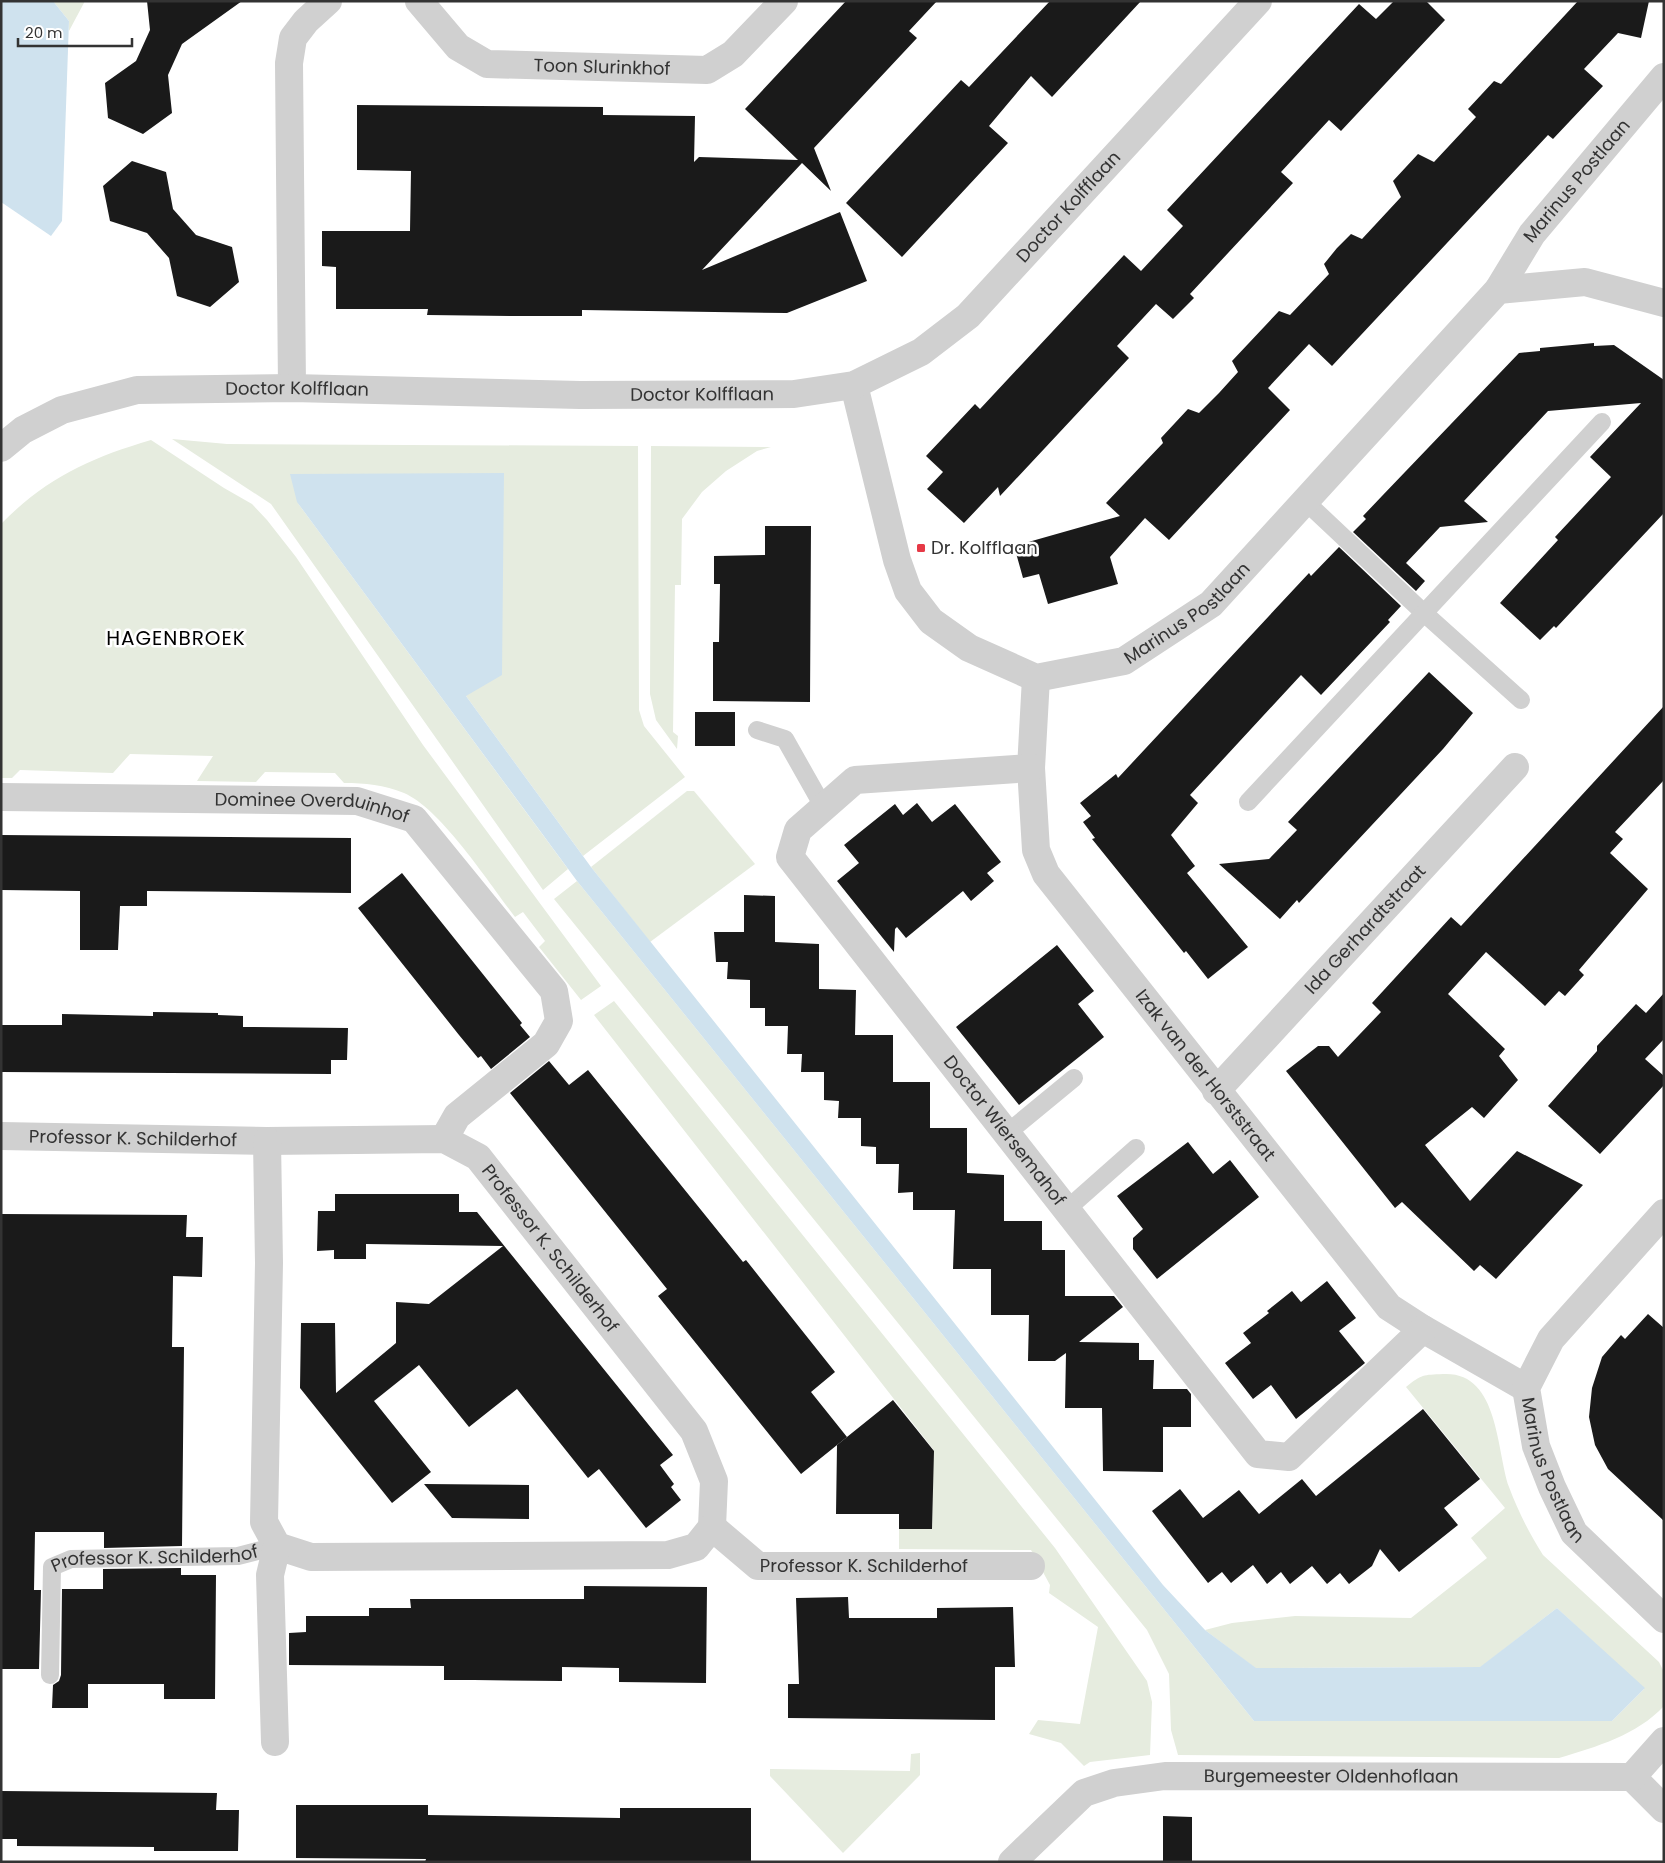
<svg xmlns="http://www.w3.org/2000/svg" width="1665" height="1863" viewBox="0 0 1665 1863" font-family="Poppins,sans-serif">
  <rect width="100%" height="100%" fill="#fff"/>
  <!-- green -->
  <g fill="#e6ecdf">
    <polygon points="53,1 85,1 69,31 69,21"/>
    <polygon points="172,439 227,444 638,446 639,710 644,726 685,777 583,856 466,696 297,502 568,869 543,890 271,504"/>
    <path d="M151,440L224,488L252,504L267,520L296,557L423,745L601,986L581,1000L539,947L545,941L523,912L515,917C489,883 441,809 404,793C384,785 365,783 344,783L335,773L265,772L256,782L197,781L213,756L130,754L113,773L20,770L12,778H1V524C46,478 90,458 151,440Z"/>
    <polygon points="651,446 771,447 757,451 726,471 702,492 682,519 681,585 675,585 673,732 678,736 677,749 656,720 650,694"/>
    <polygon points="687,791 694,791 755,864 650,942 591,867"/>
    <path d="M577,881L1254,1721H1612L1644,1689L1557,1608L1481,1667L1255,1668L1205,1630L1232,1623L1295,1616L1411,1618L1487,1558L1471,1538L1505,1508L1406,1387C1422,1374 1423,1375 1443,1374C1499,1371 1496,1449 1509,1487C1518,1511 1529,1533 1543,1555L1659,1662L1664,1672V1706C1637,1735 1596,1747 1559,1758L1178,1755L1171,1730L1169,1674L1147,1630L554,899Z"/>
    <polygon points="614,1001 1055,1548 1147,1681 1152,1702 1150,1755 1090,1762 1084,1766 1061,1743 1029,1734 1038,1720 1080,1724 1098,1627 1049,1593 1050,1585 1031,1550 899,1549 899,1529 932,1529 933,1449 594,1015"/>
    <polygon points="920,1753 920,1775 843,1853 770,1776 770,1769 910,1771 911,1754"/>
  </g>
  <!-- water -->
  <g fill="#cfe2ee">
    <polygon points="1,1 53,1 69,21 62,221 51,236 1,202"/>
    <polygon points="504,473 502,675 466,696 591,867 1163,1585 1205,1630 1256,1668 1480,1667 1557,1608 1645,1688 1612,1721 1254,1721 577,881 297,502 290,474"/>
  </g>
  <!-- building -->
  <g fill="#1a1a1a">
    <polygon points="147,1 242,1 182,44 168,75 172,113 143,134 108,118 105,83 136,61 150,30"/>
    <polygon points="846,1 937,1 909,31 917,38 814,148 831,191 802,163 702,270 840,212 867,281 787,313 582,310 582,316 519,316 427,315 428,309 336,309 336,267 322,266 322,231 410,231 411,171 357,170 357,105 603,107 603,115 695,116 694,162 699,157 798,160 745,109"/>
    <polygon points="1050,1 1141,1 1052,97 1031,76 989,126 1008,143 902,257 846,203 961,80 969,87"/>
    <polygon points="1394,1 1426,1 1445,20 1341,131 1329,120 1281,172 1293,183 1190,294 1194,298 1173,319 1156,304 1117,346 1129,358 1000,496 998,487 964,523 927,489 943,472 926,456 975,404 980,409 1124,255 1141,271 1183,226 1167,210 1359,4 1376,19"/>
    <polygon points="1578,1 1649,1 1641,38 1618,33 1584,69 1603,86 1553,139 1548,135 1332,366 1309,344 1268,388 1290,410 1169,540 1145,518 1110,557 1118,584 1048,604 1039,574 1023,578 1014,546 1120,516 1106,503 1163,443 1161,438 1188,409 1199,413 1219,393 1238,372 1232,361 1279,311 1290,315 1329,274 1324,264 1337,248 1351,234 1362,239 1401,197 1393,181 1418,154 1434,162 1476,117 1468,109 1494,81 1501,84"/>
    <polygon points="132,161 166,172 173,209 196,235 232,247 239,282 210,307 177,296 169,258 147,233 110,221 103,186"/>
    <polygon points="1594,343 1594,346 1614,345 1664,380 1664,513 1556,628 1554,626 1540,640 1500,603 1558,540 1555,537 1611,477 1590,457 1641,403 1548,411 1464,501 1488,522 1440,527 1406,563 1425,581 1416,591 1353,532 1366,519 1363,516 1382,496 1519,353 1540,351 1540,348"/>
    <polygon points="765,526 811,526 810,702 713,701 713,642 719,642 720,584 714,584 714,556 765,555"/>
    <polygon points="1339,547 1401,606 1388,620 1390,622 1321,695 1301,675 1190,795 1198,803 1171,835 1195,866 1187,873 1248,947 1208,979 1186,951 1184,953 1092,839 1095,838 1083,822 1091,816 1080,803 1116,774 1118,778 1309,573 1311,576"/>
    <polygon points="1429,672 1473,713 1443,749 1299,903 1297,900 1280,919 1219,864 1269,859 1297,830 1288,822"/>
    <polygon points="1664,706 1664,780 1615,832 1623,839 1610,853 1648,889 1579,970 1584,975 1565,996 1559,991 1545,1006 1486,952 1448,994 1505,1049 1499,1056 1518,1080 1484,1118 1472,1107 1425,1145 1470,1201 1517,1151 1583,1185 1496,1279 1480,1265 1474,1271 1402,1202 1395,1208 1286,1071 1318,1046 1329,1046 1338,1057 1381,1012 1372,1003 1451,917 1461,926"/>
    <rect x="695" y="712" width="40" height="34"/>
    <polygon points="917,803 932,822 955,804 1001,862 987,873 994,881 971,901 963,891 906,938 897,927 895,929 894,952 837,881 859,863 844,845 895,804 903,815"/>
    <polygon points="1,835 351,838 351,893 147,891 147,906 120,906 118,950 80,950 80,891 1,890"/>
    <polygon points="402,873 522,1023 520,1025 530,1037 491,1069 481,1056 478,1058 459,1035 358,908"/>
    <polygon points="744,895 775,896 775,942 819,944 819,989 856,990 855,1035 893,1035 893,1082 930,1082 930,1128 967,1128 967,1173 1004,1175 1004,1221 1042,1221 1042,1250 1065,1250 1065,1296 1114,1296 1123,1307 1079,1342 1139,1343 1139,1360 1154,1360 1153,1389 1187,1389 1191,1394 1191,1427 1163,1427 1163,1472 1103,1471 1102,1408 1065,1408 1066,1353 1055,1361 1028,1361 1029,1315 991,1315 991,1269 953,1269 955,1210 913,1210 913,1192 898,1193 899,1164 876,1164 876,1147 861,1146 861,1118 838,1118 839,1101 824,1100 824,1072 801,1072 802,1054 787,1054 788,1026 765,1026 765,1008 750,1008 750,980 727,979 728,962 716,962 714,932 744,932"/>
    <polygon points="1057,945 1094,991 1078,1004 1104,1037 1019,1105 956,1027"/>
    <polygon points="1664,993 1664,1039 1645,1059 1664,1076 1664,1085 1600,1154 1548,1106 1597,1051 1597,1046 1636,1004 1646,1013"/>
    <polygon points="153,1012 218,1013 218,1015 243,1016 243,1027 348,1028 347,1060 331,1060 331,1074 1,1072 1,1025 62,1025 62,1014 153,1016"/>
    <polygon points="549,1061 569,1085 588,1070 743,1262 746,1260 835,1372 811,1392 847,1437 801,1474 658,1296 667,1289 510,1093"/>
    <polygon points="1188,1142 1213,1174 1230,1160 1259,1197 1157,1279 1133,1249 1133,1238 1143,1229 1117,1196"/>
    <polygon points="335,1194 459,1194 459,1212 477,1212 673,1455 660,1465 674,1484 671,1487 681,1500 646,1528 599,1469 588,1478 517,1389 469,1427 419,1365 374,1401 431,1472 392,1503 300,1388 301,1323 335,1323 336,1393 396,1343 396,1302 429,1304 503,1246 366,1244 366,1259 334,1259 334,1250 317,1251 318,1211 335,1211"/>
    <polygon points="1,1214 187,1215 186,1237 203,1237 202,1277 173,1276 172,1347 184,1347 182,1546 104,1548 104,1532 35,1532 34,1590 41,1590 39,1669 1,1669"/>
    <polygon points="1327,1281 1356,1318 1339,1331 1365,1363 1296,1419 1271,1385 1253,1399 1225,1363 1251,1343 1243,1333 1269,1313 1267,1311 1292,1291 1301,1302"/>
    <polygon points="1648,1314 1664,1328 1664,1521 1608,1469 1595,1445 1589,1417 1592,1388 1602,1357 1621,1335 1625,1339"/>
    <polygon points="893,1400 934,1451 932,1529 899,1529 899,1514 836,1514 837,1445"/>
    <polygon points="1423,1409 1480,1479 1444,1508 1458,1525 1399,1572 1380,1549 1372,1566 1349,1584 1340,1573 1327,1584 1312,1566 1290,1584 1281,1572 1267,1584 1253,1565 1231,1583 1222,1572 1208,1583 1152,1511 1180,1489 1203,1518 1239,1490 1259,1514 1302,1479 1316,1496"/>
    <polygon points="424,1484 529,1485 529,1519 452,1518"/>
    <polygon points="181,1568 181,1575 216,1575 215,1699 164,1699 164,1684 88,1684 88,1708 52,1708 53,1685 59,1681 61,1675 62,1589 103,1589 103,1569"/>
    <polygon points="584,1586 707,1587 706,1683 619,1682 619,1668 562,1667 562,1681 474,1680 444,1680 444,1666 289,1665 289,1633 306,1632 306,1616 369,1616 369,1608 411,1608 410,1599 584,1599"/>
    <polygon points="848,1597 849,1618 937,1618 937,1608 1013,1607 1015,1667 995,1667 995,1720 788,1718 788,1684 799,1684 796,1598"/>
    <polygon points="1,1791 217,1793 216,1810 239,1810 238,1851 154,1851 154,1847 17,1846 17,1839 1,1839"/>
    <polygon points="296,1805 428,1805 428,1815 620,1818 620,1808 751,1808 751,1862 425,1862 426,1859 296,1858"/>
    <polygon points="1163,1816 1192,1817 1192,1862 1163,1862"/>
  </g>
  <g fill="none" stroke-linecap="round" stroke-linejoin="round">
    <!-- service -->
    <g stroke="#d0d0d0" stroke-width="18">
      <polyline points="1305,501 1424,613 1521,700"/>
      <polyline points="757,730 785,739 824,808"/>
      <polyline points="1248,802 1602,422"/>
      <polyline points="1006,1134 1074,1078"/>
      <polyline points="1066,1210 1136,1148"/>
      <path id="s1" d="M50,1675L52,1567L71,1559L238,1556L277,1546"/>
    </g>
    <!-- minor -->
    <g stroke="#d0d0d0" stroke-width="28">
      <path id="s2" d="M419,1L458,47L487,64L707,70L733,54L784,1"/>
      <path id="s3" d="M1498,290L1532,234L1664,77"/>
      <path id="s4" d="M854,385L897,560L908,591L931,621L969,648L1036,678L1124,661L1211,604L1498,290L1585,282L1664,303"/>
      <polyline points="292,388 289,63 293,38 306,21 328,1"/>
      <path id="s5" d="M1,448L23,430L62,410L137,390L292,388L580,395L794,394L854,385L921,352L968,316L1258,1"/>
      <path id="s6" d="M1036,678L1031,768L1036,850L1046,874L1389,1307L1423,1329L1526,1388"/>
      <path id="s7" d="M1031,768L855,780L798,830L790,857L1258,1454L1289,1457L1423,1329"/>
      <path id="s8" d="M1,797L357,801L414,819L554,991L559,1021L546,1044L457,1116L444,1139"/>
      <path id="s9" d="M1216,1091L1515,767"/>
      <path id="s10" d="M1,1136L267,1141L444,1139L478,1157L694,1431L714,1481L712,1527"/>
      <path id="s11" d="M267,1141L269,1263L264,1522L277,1546L311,1557L668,1555L696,1547L712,1527L758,1566H1031"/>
      <path id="s12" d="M1664,1213L1551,1339L1526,1388L1536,1446L1552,1487L1574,1533L1664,1619"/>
      <polyline points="275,1742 270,1575 277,1546"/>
      <polyline points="1632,1777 1664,1809"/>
      <path id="s13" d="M1012,1862L1084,1793L1114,1783L1165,1776L1632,1777L1664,1741"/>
    </g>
  </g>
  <!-- markers -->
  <rect fill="#e63946" stroke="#fff" stroke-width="2" x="916" y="543" width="10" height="10" rx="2.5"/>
  <g text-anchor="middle" stroke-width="5" stroke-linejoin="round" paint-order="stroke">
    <!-- street labels -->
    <g font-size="18" fill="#333" stroke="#fff">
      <text dy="6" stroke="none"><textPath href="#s2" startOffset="209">Toon Slurinkhof</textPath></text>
      <text dy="6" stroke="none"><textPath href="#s3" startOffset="135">Marinus Postlaan</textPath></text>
      <text dy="6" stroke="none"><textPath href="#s5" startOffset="1150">Doctor Kolfflaan</textPath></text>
      <text dy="6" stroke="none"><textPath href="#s5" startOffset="310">Doctor Kolfflaan</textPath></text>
      <text dy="6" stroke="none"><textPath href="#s5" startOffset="715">Doctor Kolfflaan</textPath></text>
      <text dy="6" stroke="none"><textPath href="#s4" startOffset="540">Marinus Postlaan</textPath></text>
      <text dy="6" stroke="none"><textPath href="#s8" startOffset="312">Dominee Overduinhof</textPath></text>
      <text dy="6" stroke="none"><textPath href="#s9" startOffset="220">Ida Gerhardtstraat</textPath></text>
      <text dy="6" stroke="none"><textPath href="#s6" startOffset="455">Izak van der Horststraat</textPath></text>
      <text dy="6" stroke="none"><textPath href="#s7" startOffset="628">Doctor Wiersemahof</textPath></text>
      <text dy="6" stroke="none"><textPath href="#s10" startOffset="132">Professor K. Schilderhof</textPath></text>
      <text dy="6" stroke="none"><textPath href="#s10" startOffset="598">Professor K. Schilderhof</textPath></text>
      <text dy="6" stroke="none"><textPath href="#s12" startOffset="311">Marinus Postlaan</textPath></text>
      <text dy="6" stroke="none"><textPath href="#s1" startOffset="212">Professor K. Schilderhof</textPath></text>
      <text dy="6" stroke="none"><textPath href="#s11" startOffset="1022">Professor K. Schilderhof</textPath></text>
      <text dy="6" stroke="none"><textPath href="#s13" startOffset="349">Burgemeester Oldenhoflaan</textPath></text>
    </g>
    <!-- poi labels -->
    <g font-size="18" fill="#333" stroke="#fff" text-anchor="start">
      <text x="931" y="554">Dr. Kolfflaan</text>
    </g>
    <!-- quarter labels -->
    <g font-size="20" letter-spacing="1" fill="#000" stroke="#fff">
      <text x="176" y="645">HAGENBROEK</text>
    </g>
  </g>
  <!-- border -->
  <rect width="1665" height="1863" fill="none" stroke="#333333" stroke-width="5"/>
  <!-- scale -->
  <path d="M18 38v8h114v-8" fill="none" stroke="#333333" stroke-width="2.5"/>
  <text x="25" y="38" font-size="15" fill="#333333" stroke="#ffffff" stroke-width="4" paint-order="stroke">20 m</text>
</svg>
